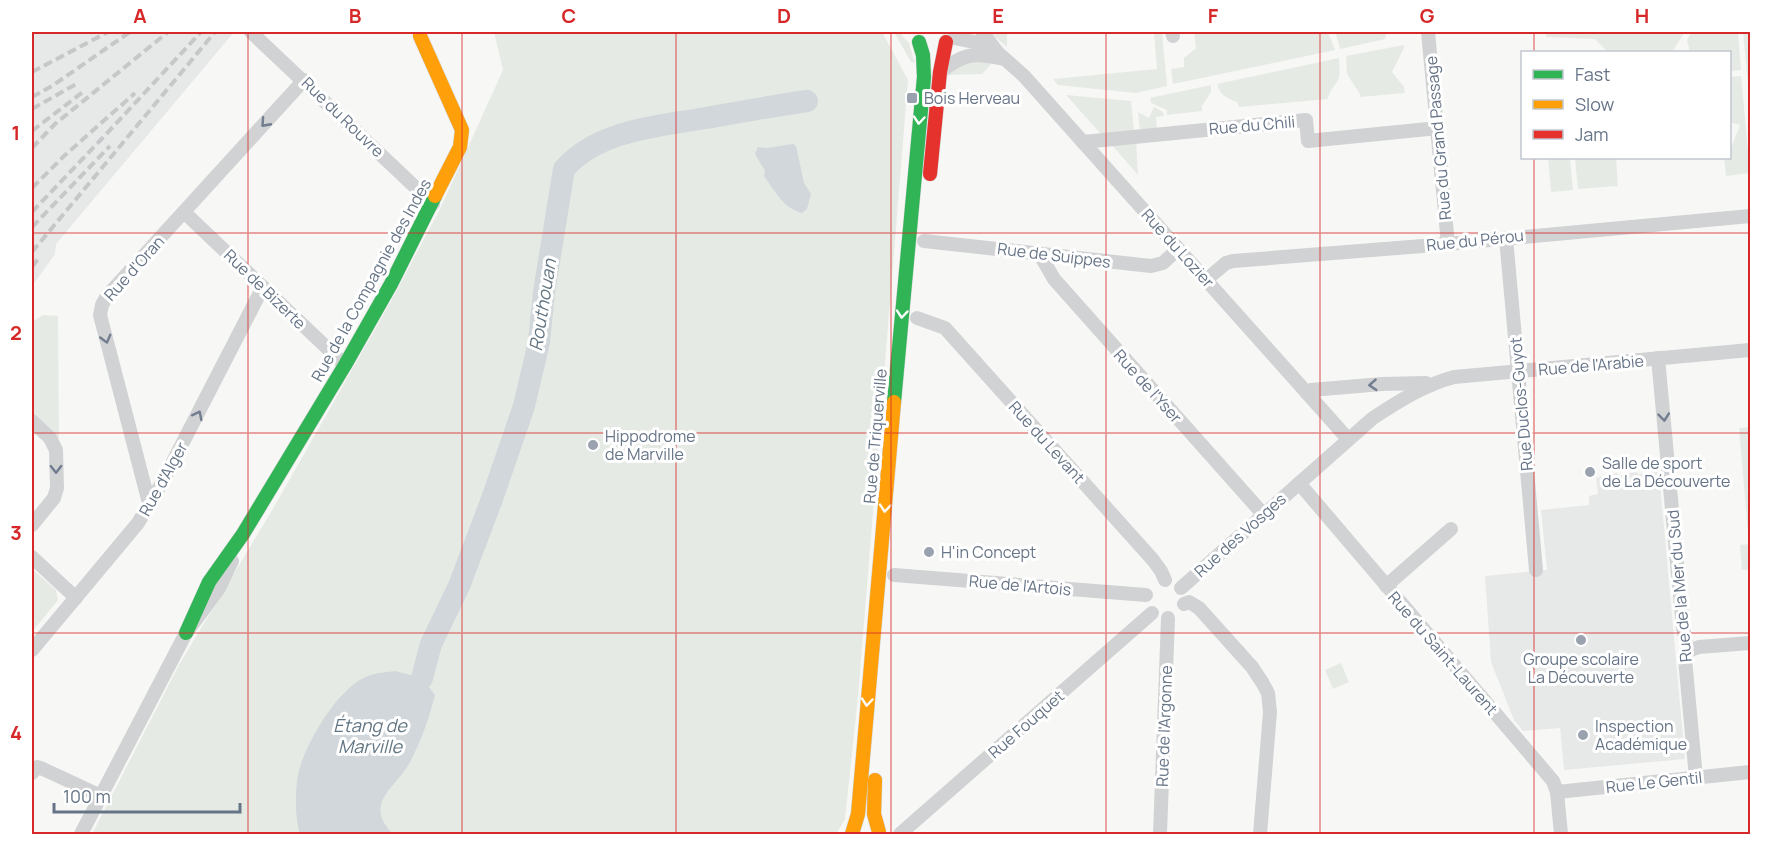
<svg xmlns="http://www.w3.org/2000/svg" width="1782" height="866" viewBox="0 0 1782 866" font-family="Manrope,sans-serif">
  <rect width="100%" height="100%" fill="#f7f7f6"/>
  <!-- built -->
  <g fill="#e7e9e8">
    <polygon points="39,32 234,32 56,244 55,254 32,286 32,33"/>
    <polygon points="1637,472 1638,474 1659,472 1685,759 1564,770 1560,728 1523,731 1514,720 1491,662 1485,576 1547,570 1541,510 1589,505 1589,496 1598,494 1596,478 1617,473 1618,476 1629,475 1629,473"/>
  </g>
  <!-- green -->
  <g fill="#e6eae4">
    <polygon points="494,32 882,32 908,80 858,697 845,819 836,834 92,834 180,663 271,512 390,303 441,207 503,70"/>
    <polygon points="894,32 899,32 909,43 915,63 911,62"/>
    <polygon points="989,32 1007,32 1007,47"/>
    <polygon points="1154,32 1162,32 1167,86 1136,93 1058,85 1053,79 1157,69"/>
    <polygon points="1194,32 1328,32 1335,50 1173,84 1171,69 1184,67 1184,58 1196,48"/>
    <polygon points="1334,32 1390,32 1386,34 1385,39 1340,49 1336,34"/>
    <polygon points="1546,32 1685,32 1672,52 1608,52 1595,39 1546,37"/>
    <polygon points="1691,32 1738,32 1741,70 1730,71 1730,52 1690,52 1687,40"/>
    <polygon points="1743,32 1750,32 1750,105"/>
    <polygon points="1404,45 1404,48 1392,72 1404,87 1405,93 1360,97 1360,94 1347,74 1346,56"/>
    <path d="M1339,58C1339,66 1341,73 1338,80C1334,87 1329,91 1328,99L1239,107L1237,102C1226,98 1220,95 1217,84Z"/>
    <polygon points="972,60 992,63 982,74 948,75 951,71"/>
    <polygon points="1741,76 1750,173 1726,176 1724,158 1730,158 1730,148 1731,148 1740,125 1730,122 1730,77"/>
    <polygon points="1211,85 1211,92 1202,106 1202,111 1167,115 1167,110 1151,103 1150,98"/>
    <polygon points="1066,95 1131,101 1134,131 1101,134"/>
    <polygon points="1154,107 1163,112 1164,116 1156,117 1157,129 1140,131 1138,112 1149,118"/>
    <polygon points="1136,142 1138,175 1111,144"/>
    <polygon points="1548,158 1570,158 1573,190 1551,192"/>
    <polygon points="1575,158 1616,158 1618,186 1578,189"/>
    <polygon points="43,315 58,316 59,439 32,415 32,322"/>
    <polygon points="1750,427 1750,570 1742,570 1740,545 1749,544 1739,428"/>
    <polygon points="32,569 56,590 58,600 32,632"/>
    <polygon points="1341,663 1349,682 1333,689 1325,670"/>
  </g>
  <!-- water -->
  <g fill="#d1d7db">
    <path d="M793,144L796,146L804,183L811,194L807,209L802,213C784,209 774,190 764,176L765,171L755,154L758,147L767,148Z"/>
    <path d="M395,671L422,678L435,695C429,718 422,739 411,760C399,786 361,802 393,834H300C295,819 295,791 298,775C304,745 338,687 368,676C376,673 387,672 395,671Z"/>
  </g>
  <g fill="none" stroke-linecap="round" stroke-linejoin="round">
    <!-- river -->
    <path stroke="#d1d7db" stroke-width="22" d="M422,678L431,644L459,586L492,499L524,406L539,342L544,292L564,169C598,130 659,126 706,118C740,112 773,106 807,101"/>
    <!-- fast casing -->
    <g stroke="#d2d4d5" stroke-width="15">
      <g id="fast">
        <polyline points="894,402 924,77 923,55 919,42"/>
        <polyline points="186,633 209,582 243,534 345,365 391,284 435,196"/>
      </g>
    </g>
    <!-- slow casing -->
    <g stroke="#d2d4d5" stroke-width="15">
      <g id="slow">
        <polyline points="420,32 420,36 462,130 460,147 435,196"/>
        <polyline points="875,780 874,814 879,832"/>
        <polyline points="852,834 858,814 894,402"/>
      </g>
    </g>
    <!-- jam casing -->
    <g stroke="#d2d4d5" stroke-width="15">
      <polyline id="jam" points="930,174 940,72 946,42"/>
    </g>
    <!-- street -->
    <g stroke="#d1d2d3" stroke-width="14">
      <polyline points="251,32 433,204"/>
      <polyline points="982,32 998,53 1024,76 1348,439"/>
      <polyline points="1172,32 1173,36"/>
      <polyline points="1428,32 1448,244"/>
      <polyline points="954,38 974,42 996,52"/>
      <path d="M940,72C964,53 974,52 1004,59"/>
      <polyline points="1083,142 1306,120 1308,141 1438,128"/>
      <polyline points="185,213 345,365"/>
      <polyline points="1506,238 1536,570"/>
      <polyline points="924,241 1151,266 1163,263 1178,249"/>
      <polyline points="1039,253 1054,279 1263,514"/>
      <polyline points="1206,280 1226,263 1233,261 1448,244 1750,216"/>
      <polyline points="917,318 945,328 1153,560 1161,571 1165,580"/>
      <polyline points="1658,358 1683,628 1688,651 1685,659 1696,778"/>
      <polyline points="1307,393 1311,390 1382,384 1426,383"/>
      <polyline points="32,421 50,438 56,450 57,488 54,498 32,525"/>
      <polyline points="1299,483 1553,781 1557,792 1561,834"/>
      <polyline points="149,503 100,315 102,305 107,296 304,80"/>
      <polyline points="32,557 76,598"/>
      <polyline points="894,575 1146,595"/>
      <polyline points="1386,586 1451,529"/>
      <path d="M1181,588L1373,418C1399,401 1424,385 1454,377L1750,350"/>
      <polyline points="1184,604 1189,602 1199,608 1252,667 1262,682 1268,693 1270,712 1260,834"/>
      <polyline points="32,650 138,523 163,481 263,287"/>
      <polyline points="1688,651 1699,647 1750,643"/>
      <polyline points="32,773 37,767 43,769 101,796"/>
      <polyline points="1557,792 1750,772"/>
      <polyline points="81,834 186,633 219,588 232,561"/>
      <polyline points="900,834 1152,613"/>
      <polyline points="1160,834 1168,618"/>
    </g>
    <!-- fast -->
    <use href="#fast" stroke="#30b455" stroke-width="14"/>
    <!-- slow -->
    <use href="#slow" stroke="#ff9f0a" stroke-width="14"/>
    <!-- jam -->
    <use href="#jam" stroke="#e5322d" stroke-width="14"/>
    <!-- rail -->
    <g stroke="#c6c7c8" stroke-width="4" stroke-dasharray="9 4.5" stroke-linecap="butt">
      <polyline points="32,72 108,32"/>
      <polyline points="32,97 52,86 130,32"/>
      <polyline points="32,109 78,83"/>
      <polyline points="32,131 84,91"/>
      <polyline points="32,148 55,124 168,32"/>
      <polyline points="32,188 64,156 135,93"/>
      <polyline points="32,212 111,129 201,32"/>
      <polyline points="32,227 110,146"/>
      <polyline points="32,252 215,32"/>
      <polyline points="32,267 38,259"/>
    </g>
  </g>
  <!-- one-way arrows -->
  <defs><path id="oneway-chevron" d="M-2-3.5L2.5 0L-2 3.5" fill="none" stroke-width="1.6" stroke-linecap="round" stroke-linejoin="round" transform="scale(1.5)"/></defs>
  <g stroke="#fff">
    <use href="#oneway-chevron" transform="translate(919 120) rotate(95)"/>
    <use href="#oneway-chevron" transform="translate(902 314) rotate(95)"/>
    <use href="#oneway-chevron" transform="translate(885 508) rotate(95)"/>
    <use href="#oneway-chevron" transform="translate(867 702) rotate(95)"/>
  </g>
  <g stroke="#717d8f">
    <use href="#oneway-chevron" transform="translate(265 123) rotate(132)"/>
    <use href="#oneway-chevron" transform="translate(106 339) rotate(75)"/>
    <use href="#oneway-chevron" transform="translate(1373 385) rotate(176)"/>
    <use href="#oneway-chevron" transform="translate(198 415) rotate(-63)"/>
    <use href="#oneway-chevron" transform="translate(1664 417) rotate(84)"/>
    <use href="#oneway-chevron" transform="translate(56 469) rotate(89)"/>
  </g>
  <!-- grid -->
  <path fill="none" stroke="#d62828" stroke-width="1.5" stroke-opacity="0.55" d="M248,32V834M462,32V834M676,32V834M891,32V834M1106,32V834M1320,32V834M1534,32V52M1534,158V834M32,233H1750M32,433H1750M32,633H1750"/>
  <!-- markers -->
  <g fill="#99a2ae" stroke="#fff" stroke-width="2">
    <rect x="906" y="92" width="12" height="12" rx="3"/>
    <circle cx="593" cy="445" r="6"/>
    <circle cx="1590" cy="472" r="6"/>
    <circle cx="929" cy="552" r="6"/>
    <circle cx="1581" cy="640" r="6"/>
    <circle cx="1583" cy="735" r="6"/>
  </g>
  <g text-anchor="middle" stroke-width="6" stroke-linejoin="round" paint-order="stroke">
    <!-- poi labels -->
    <g font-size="16" fill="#667487" stroke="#fff" text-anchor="start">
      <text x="924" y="104">Bois Herveau</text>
      <text x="605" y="442">Hippodrome<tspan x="605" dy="18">de Marville</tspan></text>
      <text x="1602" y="469">Salle de sport<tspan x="1602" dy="18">de La Découverte</tspan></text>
      <text x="941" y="558">H'in Concept</text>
      <text x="1581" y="665" text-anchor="middle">Groupe scolaire<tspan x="1581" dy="18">La Découverte</tspan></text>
      <text x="1595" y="732">Inspection<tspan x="1595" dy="18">Académique</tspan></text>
    </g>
    <!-- street labels -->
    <g font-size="16" fill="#667487" stroke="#fff">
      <text transform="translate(343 117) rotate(44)" y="6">Rue du Rouvre</text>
      <text transform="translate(1252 125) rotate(-5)" y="6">Rue du Chili</text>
      <text transform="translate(1438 138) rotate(-95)" y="6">Rue du Grand Passage</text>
      <text transform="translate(1475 240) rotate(-6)" y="6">Rue du Pérou</text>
      <text transform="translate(1178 248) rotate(48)" y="6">Rue du Lozier</text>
      <text transform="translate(1054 255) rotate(7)" y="6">Rue de Suippes</text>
      <text transform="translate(134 268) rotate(-48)" y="6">Rue d'Oran</text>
      <text transform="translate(371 280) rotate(-61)" y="6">Rue de la Compagnie des Indes</text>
      <text transform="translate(265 289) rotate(44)" y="6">Rue de Bizerte</text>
      <text transform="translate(1591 365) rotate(-5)" y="6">Rue de l'Arabie</text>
      <text transform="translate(1148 386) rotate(48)" y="6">Rue de l'Yser</text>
      <text transform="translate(1521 404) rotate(-95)" y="6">Rue Duclos-Guyot</text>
      <text transform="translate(875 436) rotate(-85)" y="6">Rue de Triquerville</text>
      <text transform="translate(1047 442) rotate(48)" y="6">Rue du Levant</text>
      <text transform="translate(163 479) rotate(-61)" y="6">Rue d'Alger</text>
      <text transform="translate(1240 535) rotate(-42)" y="6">Rue des Vosges</text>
      <text transform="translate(1020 585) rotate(5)" y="6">Rue de l'Artois</text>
      <text transform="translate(1679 586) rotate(-95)" y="6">Rue de la Mer du Sud</text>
      <text transform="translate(1443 653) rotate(49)" y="6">Rue du Saint-Laurent</text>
      <text transform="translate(1026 724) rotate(-41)" y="6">Rue Fouquet</text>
      <text transform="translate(1164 726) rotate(-88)" y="6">Rue de l'Argonne</text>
      <text transform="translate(1654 782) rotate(-6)" y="6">Rue Le Gentil</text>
    </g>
    <!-- water labels -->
    <g font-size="18" font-style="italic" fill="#627583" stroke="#fff">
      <text transform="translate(543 305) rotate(-81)" y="6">Routhouan</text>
      <text x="370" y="732">Étang de<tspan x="370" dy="21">Marville</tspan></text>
    </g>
  </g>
  <!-- border -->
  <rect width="1782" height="866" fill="none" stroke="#ffffff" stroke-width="66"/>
  <!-- legend -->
  <rect x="1521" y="51" width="210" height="108" fill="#ffffff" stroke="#c2c7cf" stroke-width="1.5"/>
  <rect x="1533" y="70" width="30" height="9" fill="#30b455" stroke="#c2c7cf" stroke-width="1.5"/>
  <text x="1575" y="81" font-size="18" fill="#667487">Fast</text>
  <rect x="1533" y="100" width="30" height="9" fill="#ff9f0a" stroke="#c2c7cf" stroke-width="1.5"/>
  <text x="1575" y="111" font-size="18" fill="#667487">Slow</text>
  <rect x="1533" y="130" width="30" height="9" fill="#e5322d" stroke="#c2c7cf" stroke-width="1.5"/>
  <text x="1575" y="141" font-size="18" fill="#667487">Jam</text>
  <!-- scale -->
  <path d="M54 803v9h186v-9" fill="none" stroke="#667487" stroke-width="3"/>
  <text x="63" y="803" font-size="18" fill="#667487" stroke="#ffffff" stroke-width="4.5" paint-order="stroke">100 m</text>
  <rect x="33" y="33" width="1716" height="800" fill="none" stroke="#d62828" stroke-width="2"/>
  <g font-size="20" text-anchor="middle" font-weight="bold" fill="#d62828">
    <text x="140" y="23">A</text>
    <text x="355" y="23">B</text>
    <text x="569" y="23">C</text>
    <text x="784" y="23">D</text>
    <text x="998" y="23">E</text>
    <text x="1213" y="23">F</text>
    <text x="1427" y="23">G</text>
    <text x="1642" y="23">H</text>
    <text x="16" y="140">1</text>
    <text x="16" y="340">2</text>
    <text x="16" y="540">3</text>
    <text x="16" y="740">4</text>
  </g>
</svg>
